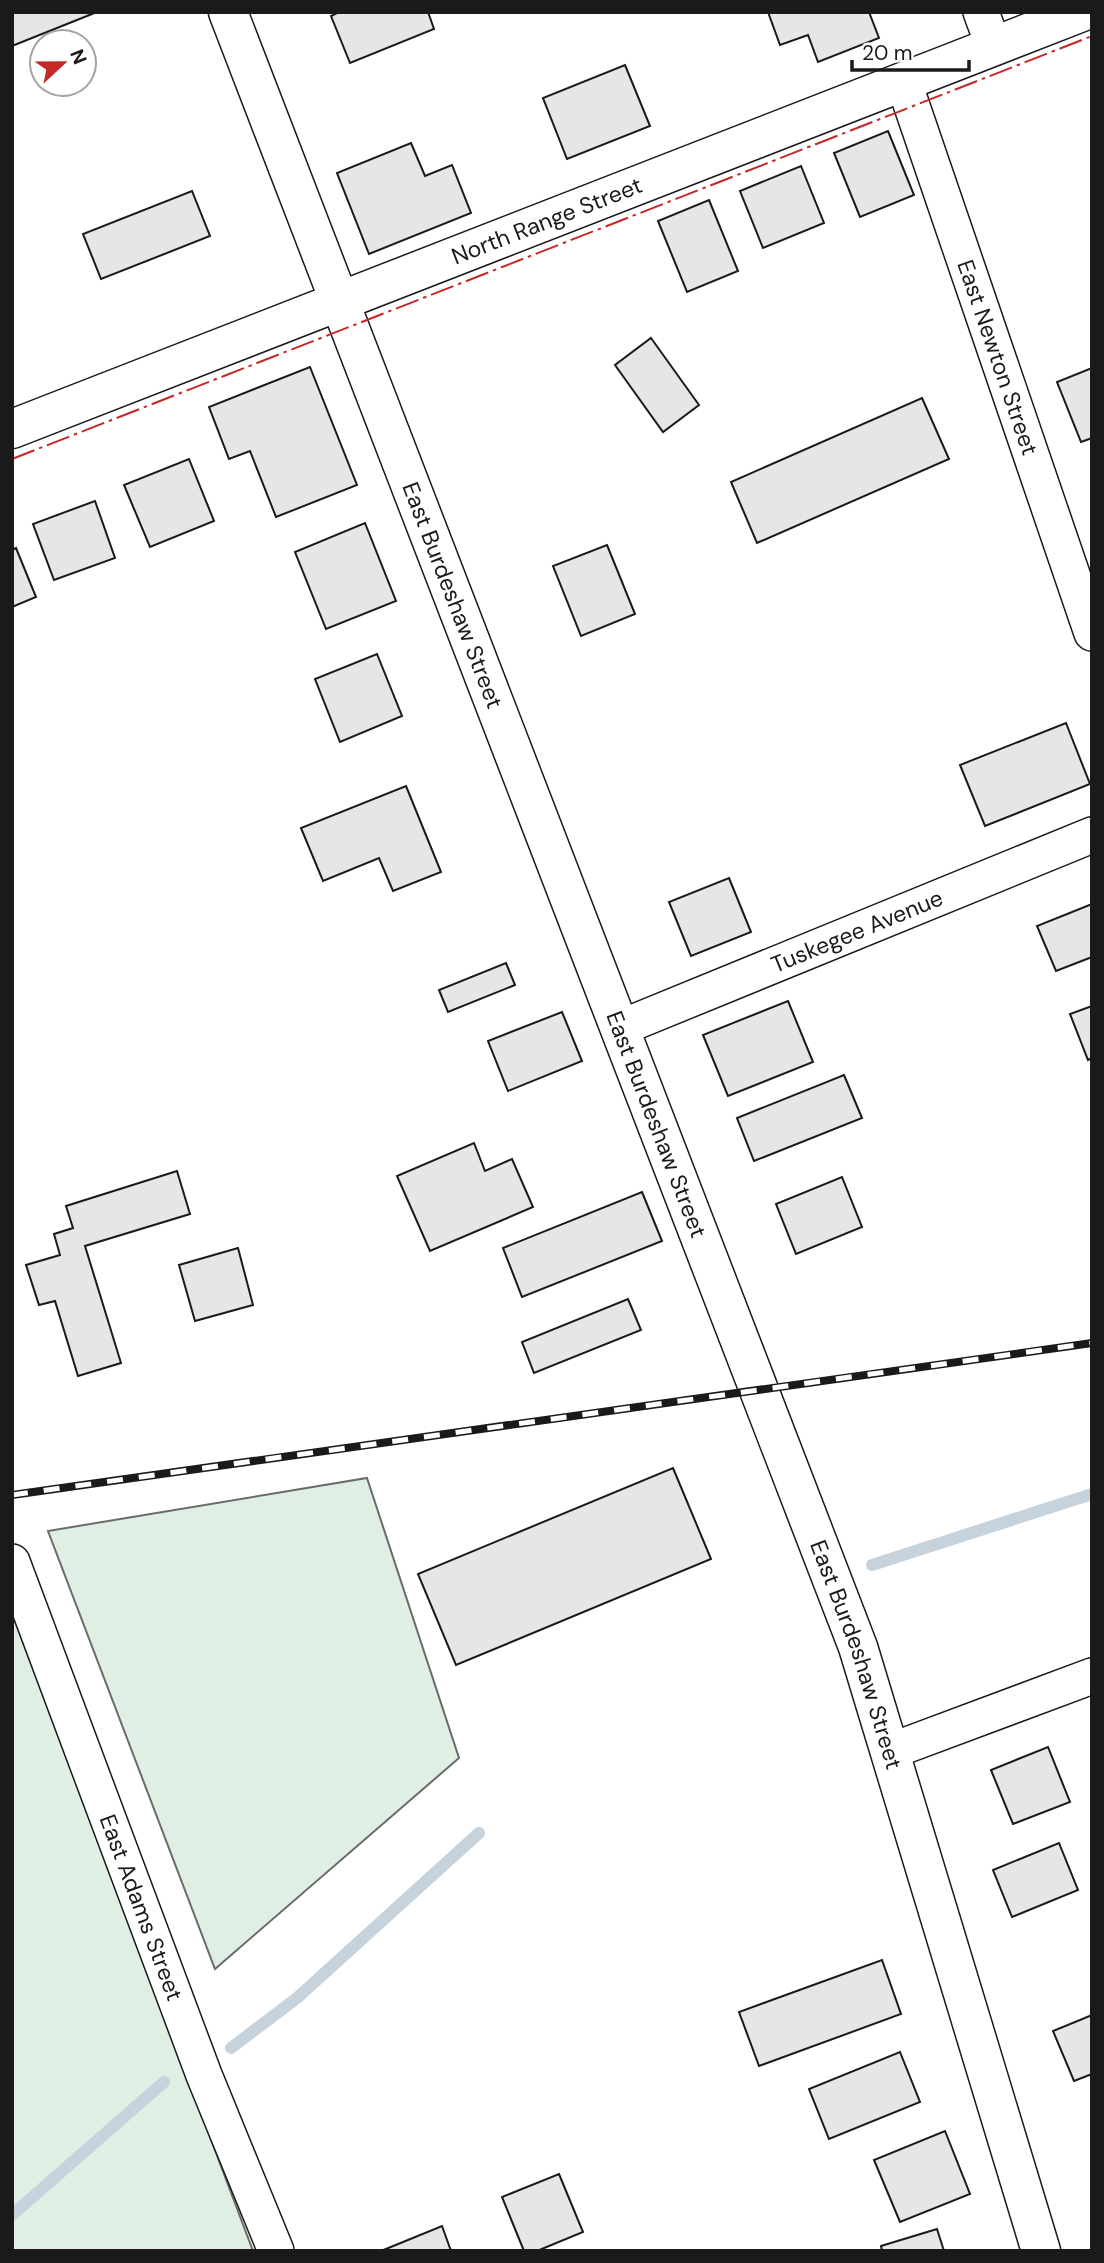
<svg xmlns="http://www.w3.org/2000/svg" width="1104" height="2263" viewBox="0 0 1104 2263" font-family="'DM Sans',sans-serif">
  <rect width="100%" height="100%" fill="#fff"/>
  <!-- green -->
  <g fill="#e0efe3" stroke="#6a6a6a" stroke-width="2">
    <polygon points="367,1478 459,1758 215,1969 48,1531"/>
    <polygon points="12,1611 253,2251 12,2251"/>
  </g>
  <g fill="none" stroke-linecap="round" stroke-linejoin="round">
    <!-- stream -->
    <g stroke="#c6d2dc" stroke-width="12">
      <polyline points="872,1565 1092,1494"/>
      <polyline points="231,2048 297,1998 479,1833"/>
      <polyline points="12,2215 164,2082"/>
    </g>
  </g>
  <!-- building -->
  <g fill="#e6e6e6" stroke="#1a1a1a" stroke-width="2">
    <polygon points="12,12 97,12 12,46"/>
    <polygon points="339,12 428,12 434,29 350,63 331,16"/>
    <polygon points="768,12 869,12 879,38 818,62 808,35 780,45"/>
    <polygon points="625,65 650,126 567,159 543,98"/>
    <polygon points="888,131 914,195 860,217 834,153"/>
    <polygon points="411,143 425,176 452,165 471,213 369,254 337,173"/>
    <polygon points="801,166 824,223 763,248 740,191"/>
    <polygon points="192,191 210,236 101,279 83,234"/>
    <polygon points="709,200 738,271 687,292 658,221"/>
    <polygon points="651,338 699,405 663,432 615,365"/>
    <polygon points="310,367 357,485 276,517 250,451 229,459 209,407"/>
    <polygon points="1092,368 1092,438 1081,442 1057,382"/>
    <polygon points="922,398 949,459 757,543 731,482"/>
    <polygon points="189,459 214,521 150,547 124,485"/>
    <polygon points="95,501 115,558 54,580 33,524"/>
    <polygon points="365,523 396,601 326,629 295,552"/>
    <polygon points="607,545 635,614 581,636 553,566"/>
    <polygon points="16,548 36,597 12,607 12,550"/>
    <polygon points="377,654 402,716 340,742 315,679"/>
    <polygon points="1066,723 1090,784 985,826 960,765"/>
    <polygon points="406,786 441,872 393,891 379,858 323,881 301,828"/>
    <polygon points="729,878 751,932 691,956 669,902"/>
    <polygon points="1092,904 1092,957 1056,971 1037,926"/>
    <polygon points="506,963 515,985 448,1012 439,990"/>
    <polygon points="788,1001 813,1062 728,1096 703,1035"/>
    <polygon points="1092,1006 1092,1058 1088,1060 1070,1014"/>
    <polygon points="562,1012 582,1061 508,1091 488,1041"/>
    <polygon points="844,1075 862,1118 754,1161 737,1118"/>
    <polygon points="474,1143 485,1171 512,1159 533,1207 430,1251 397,1176"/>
    <polygon points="177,1171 190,1214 85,1246 121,1363 78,1376 55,1301 39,1305 26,1265 60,1255 54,1234 73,1228 66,1206"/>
    <polygon points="842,1177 862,1227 796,1254 776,1204"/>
    <polygon points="642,1192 662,1241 522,1297 503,1248"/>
    <polygon points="238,1248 253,1305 195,1321 179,1265"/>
    <polygon points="628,1299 641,1330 534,1373 522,1342"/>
    <polygon points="673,1468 711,1559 456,1665 418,1574"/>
    <polygon points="1048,1747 1070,1802 1013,1824 991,1770"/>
    <polygon points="1059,1843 1078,1890 1012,1917 993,1870"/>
    <polygon points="882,1960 901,2014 759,2066 739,2012"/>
    <polygon points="1092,2015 1092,2074 1074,2081 1053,2031"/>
    <polygon points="900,2052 920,2102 829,2139 809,2089"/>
    <polygon points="945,2131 970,2194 900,2222 874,2160"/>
    <polygon points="559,2174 583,2232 537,2251 524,2251 502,2197"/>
    <polygon points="442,2226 451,2251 381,2251"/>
    <polygon points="937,2229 944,2251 882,2251 881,2246"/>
  </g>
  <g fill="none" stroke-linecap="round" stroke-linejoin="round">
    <!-- minor casing -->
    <g stroke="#1a1a1a" stroke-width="38">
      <g id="minor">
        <polyline points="981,12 994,47"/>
        <path id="s1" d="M904,83L1092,633"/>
        <path id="s2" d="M620,1028L1092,835"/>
        <path id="s3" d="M12,1562L204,2075L276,2251"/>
        <polyline points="891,1751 1092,1676"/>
      </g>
    </g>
    <!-- tertiary casing -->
    <g stroke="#1a1a1a" stroke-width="41">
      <g id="tertiary">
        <path id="s4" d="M228,12L858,1647L1041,2251"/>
        <path id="s5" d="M12,429L1082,12"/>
      </g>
    </g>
    <!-- minor -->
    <use href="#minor" stroke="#fff" stroke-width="35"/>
    <!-- tertiary -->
    <use href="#tertiary" stroke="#fff" stroke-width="38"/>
    <!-- rail casing -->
    <g stroke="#1a1a1a" stroke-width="8">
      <polyline id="rail" points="12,1495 1092,1343"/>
    </g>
    <!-- rail -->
    <use href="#rail" stroke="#fff" stroke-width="5" stroke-dasharray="16" stroke-linecap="butt"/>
    <!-- power -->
    <polyline stroke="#c62828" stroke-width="2" stroke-dasharray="24 5 3.5 5" stroke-linecap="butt" points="12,459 1092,36"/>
  </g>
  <g text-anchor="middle" stroke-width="5" stroke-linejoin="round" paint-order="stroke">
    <!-- street labels -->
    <g font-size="23" fill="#1a1a1a" stroke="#fff">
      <text dy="8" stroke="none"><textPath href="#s5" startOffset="574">North Range Street</textPath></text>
      <text dy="8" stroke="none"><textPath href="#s1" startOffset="290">East Newton Street</textPath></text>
      <text dy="8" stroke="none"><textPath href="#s4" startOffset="625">East Burdeshaw Street</textPath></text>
      <text dy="8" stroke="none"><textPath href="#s2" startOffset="256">Tuskegee Avenue</textPath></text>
      <text dy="8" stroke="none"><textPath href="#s4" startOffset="1192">East Burdeshaw Street</textPath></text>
      <text dy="8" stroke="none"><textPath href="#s4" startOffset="1759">East Burdeshaw Street</textPath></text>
      <text dy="8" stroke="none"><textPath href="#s3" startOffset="369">East Adams Street</textPath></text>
    </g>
  </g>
  <!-- border -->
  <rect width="1104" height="2263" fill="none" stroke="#1a1a1a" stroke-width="28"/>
  <!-- north arrow -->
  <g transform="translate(63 63) rotate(68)"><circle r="33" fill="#ffffff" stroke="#a3a3a3" stroke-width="2"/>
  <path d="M0-5L12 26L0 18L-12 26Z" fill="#c62828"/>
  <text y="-10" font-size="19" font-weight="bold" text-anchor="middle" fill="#1a1a1a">N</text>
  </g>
  <!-- scale -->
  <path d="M852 60v10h117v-10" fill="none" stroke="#1a1a1a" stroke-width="3.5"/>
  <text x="862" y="60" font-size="21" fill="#1a1a1a" stroke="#ffffff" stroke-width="5" paint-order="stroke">20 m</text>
</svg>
